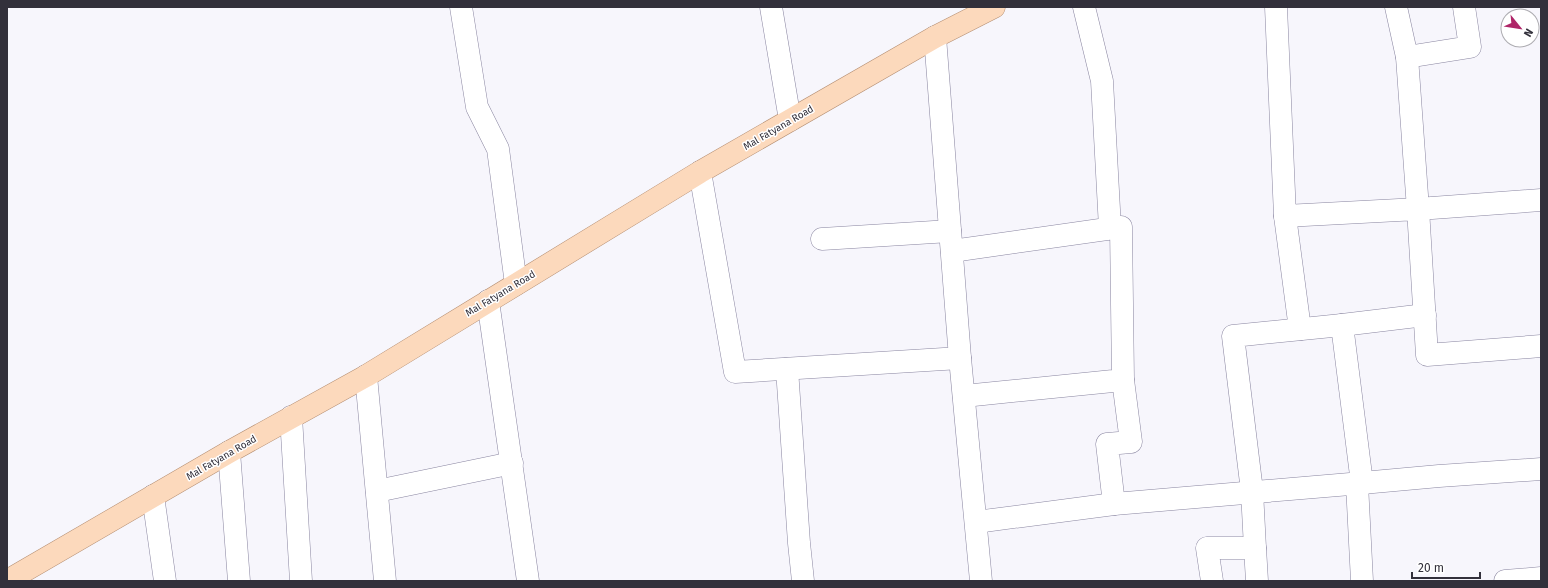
<svg xmlns="http://www.w3.org/2000/svg" width="1548" height="588" viewBox="0 0 1548 588" font-family="'Fira Sans',sans-serif">
  <rect width="100%" height="100%" fill="#f7f6fc"/>
  <g fill="none" stroke-linecap="round" stroke-linejoin="round">
    <!-- minor casing -->
    <g stroke="#8985a0" stroke-width="23">
      <g id="minor">
        <polyline points="461,7 477,107 498,149 516,284"/>
        <polyline points="771,7 790,120"/>
        <polyline points="1084,7 1102,81 1110,228"/>
        <polyline points="1276,7 1285,216 1418,209 1427,355 1541,346"/>
        <polyline points="1396,7 1407,57 1470,47 1464,7"/>
        <polyline points="935,37 960,358 981,581"/>
        <polyline points="1407,57 1418,209 1541,200"/>
        <polyline points="700,172 735,372 960,358"/>
        <polyline points="1285,216 1300,329"/>
        <polyline points="822,239 950,231"/>
        <polyline points="952,251 1121,227 1123,380 964,396"/>
        <polyline points="488,301 528,581"/>
        <polyline points="1342,325 1425,315"/>
        <polyline points="787,369 799,543 803,581"/>
        <polyline points="366,376 385,581"/>
        <polyline points="291,417 301,581"/>
        <polyline points="229,452 239,581"/>
        <polyline points="1357,484 1362,581"/>
        <polyline points="377,491 512,463"/>
        <polyline points="153,496 165,581"/>
        <polyline points="1114,504 1107,444 1131,442 1123,380"/>
        <polyline points="976,522 1114,504 1362,483 1439,476 1541,469"/>
        <polyline points="1255,548 1257,581"/>
        <polyline points="1212,581 1207,548 1255,548 1252,491 1233,336 1342,325 1362,483"/>
        <polyline points="1505,581 1541,578"/>
      </g>
    </g>
    <!-- major casing -->
    <g stroke="#b48e72" stroke-width="23">
      <polyline id="major" points="7,581 229,452 366,376 700,172 935,37 994,7"/>
    </g>
    <!-- minor -->
    <use href="#minor" stroke="#fff" stroke-width="22"/>
    <!-- major -->
    <use href="#major" stroke="#fcd9bc" stroke-width="22"/>
  </g>
  <g text-anchor="middle" stroke-width="3" stroke-linejoin="round" paint-order="stroke">
    <!-- street labels -->
    <g font-size="10" fill="#32303b" stroke="#fff">
      <text transform="translate(778 127) rotate(-30)" y="4">Mal Fatyana Road</text>
      <text transform="translate(500 293) rotate(-31)" y="4">Mal Fatyana Road</text>
      <text transform="translate(221 457) rotate(-30)" y="4">Mal Fatyana Road</text>
    </g>
  </g>
  <!-- border -->
  <rect width="1548" height="588" fill="none" stroke="#32303b" stroke-width="16"/>
  <!-- north arrow -->
  <g transform="translate(1520 28) rotate(120)"><circle r="19" fill="#ffffff" stroke="#adacb1"/>
  <path d="M0-3L7 15L0 10L-7 15Z" fill="#af2668"/>
  <text y="-6" font-size="11" font-weight="bold" text-anchor="middle" fill="#32303b">N</text>
  </g>
  <!-- scale -->
  <path d="M1412 572v6h68v-6" fill="none" stroke="#32303b" stroke-width="2"/>
  <text x="1418" y="572" font-size="12" fill="#32303b" stroke="#ffffff" stroke-width="3" paint-order="stroke">20 m</text>
</svg>
